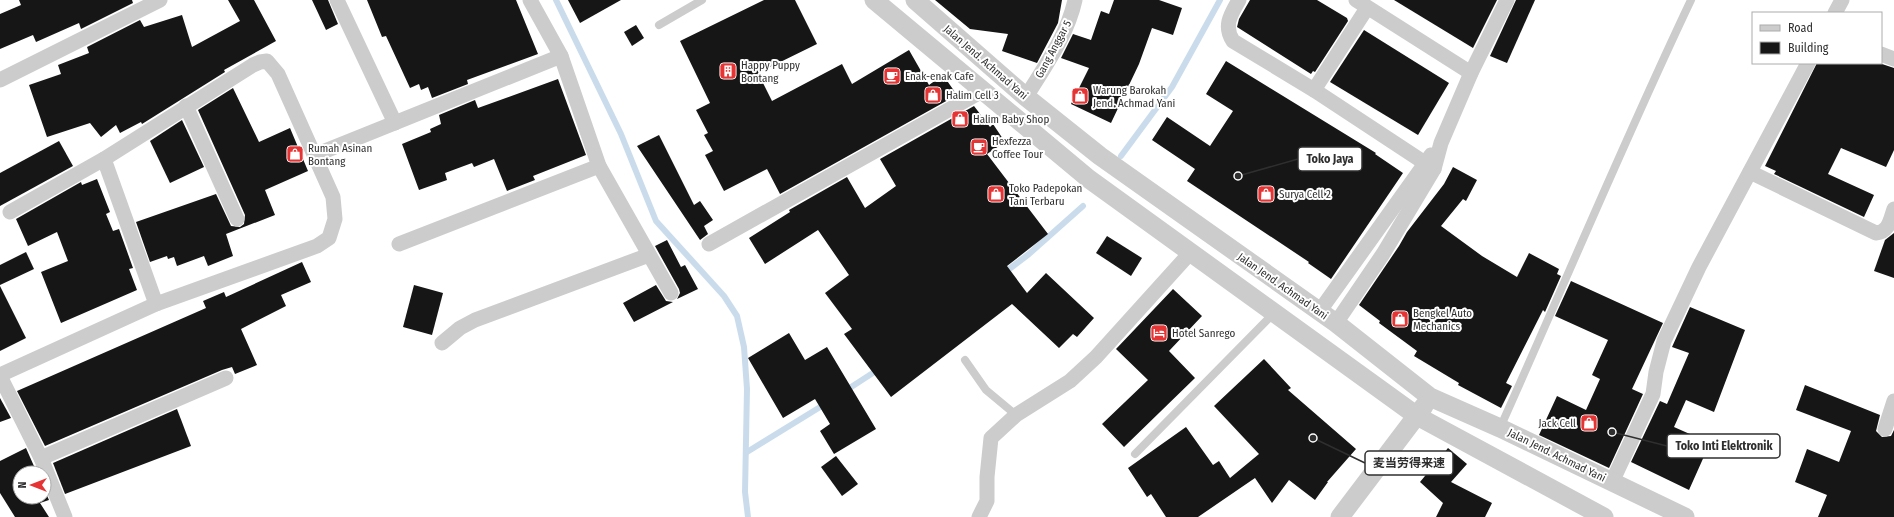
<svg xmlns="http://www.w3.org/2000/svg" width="1894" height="517" viewBox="0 0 1894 517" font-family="'Fira Sans Condensed','Noto Sans SC',sans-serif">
  <rect width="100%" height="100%" fill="#fff"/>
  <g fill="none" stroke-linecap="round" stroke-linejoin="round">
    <!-- stream -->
    <g stroke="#cadcec" stroke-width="6">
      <polyline points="556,0 621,134 656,221 724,296 737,316 744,347 747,389 745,492 748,517"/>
      <polyline points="1121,156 1172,87 1220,0"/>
      <polyline points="1004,273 1029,254 1083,206"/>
      <polyline points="845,391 879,369"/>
      <polyline points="747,452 825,404"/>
    </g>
  </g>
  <!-- building -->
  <g fill="#161616">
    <polygon points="19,0 132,0 133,3 81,29 79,23 36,42 33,35 0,49 0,14 21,5"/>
    <polygon points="228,0 254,0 276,41 224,70 225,72 142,124 141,122 120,133 116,125 101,137 90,123 47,137 29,85 61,74 58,65 89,53 87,47 140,20 144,27 182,15 192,47 240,21"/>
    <polygon points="312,0 328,0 338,24 326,30"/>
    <polygon points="367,0 516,0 538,54 467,80 468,84 432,98 428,87 421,90 419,84 410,88 386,36 382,37"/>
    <polygon points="568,0 621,0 580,23"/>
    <polygon points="764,0 795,0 817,44 758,73 772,101 842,64 852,84 909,50 929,85 943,75 957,95 780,194 767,169 724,191 705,155 713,151 704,135 708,133 696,110 710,103 680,41"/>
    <polygon points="935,0 1062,0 1058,23 1037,63 1002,51 1008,34 970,29"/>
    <polygon points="1114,0 1159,0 1182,8 1173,35 1152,28 1139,64 1111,123 1071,104 1089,68 1061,58 1073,34 1091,40 1101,11 1109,14"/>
    <polygon points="1250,0 1317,0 1347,18 1348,21 1315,72 1313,71 1311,74 1237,27 1239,19"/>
    <polygon points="1394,0 1497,0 1473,48"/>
    <polygon points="1516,0 1535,0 1507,63 1490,56"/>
    <polygon points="636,25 644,38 632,46 624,32"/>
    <polygon points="1364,30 1449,83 1418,135 1330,82"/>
    <polygon points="1226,61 1376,153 1375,154 1403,173 1331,279 1308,263 1309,262 1187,181 1195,169 1152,140 1167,117 1210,146 1233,111 1206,94"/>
    <polygon points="1817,63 1879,63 1894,68 1894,150 1886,167 1841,148 1828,174 1874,195 1864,217 1774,174 1776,171 1765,166"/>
    <polygon points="558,79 586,155 533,176 535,180 507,191 494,159 474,167 472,163 445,173 447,180 419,190 402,144 431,132 430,129 441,124 439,115 475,100 478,108"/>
    <polygon points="233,88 259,142 290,128 308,171 265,190 275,215 226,234 233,256 208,266 204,256 177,266 174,257 168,259 167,256 150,262 136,222 216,194 231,226 240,227 244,224 245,215 198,110"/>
    <polygon points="974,106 990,127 993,124 1005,142 987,154 1048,234 1007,266 1027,293 1046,273 1094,318 1077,337 1073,334 1059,348 1012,304 891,397 844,334 852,329 825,293 849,275 818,230 765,264 749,238 790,212 789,210 847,177 865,208 896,186 880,159"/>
    <polygon points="182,120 204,167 170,183 150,141"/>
    <polygon points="659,135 694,205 700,201 713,220 704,226 708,234 700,240 637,146"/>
    <polygon points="59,141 73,166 0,206 0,173"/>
    <polygon points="1453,167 1477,180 1466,201 1463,199 1441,226 1482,256 1517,277 1529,253 1559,269 1557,274 1561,276 1545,312 1543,310 1506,383 1512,386 1501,408 1458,385 1459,383 1414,356 1417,351 1379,323 1380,321 1359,305 1399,246 1407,232 1444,184"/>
    <polygon points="97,179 110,212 106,214 113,231 119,229 133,268 129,269 137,290 61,323 41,272 68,261 57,232 28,246 16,219 81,182 82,185"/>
    <polygon points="1894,233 1894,278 1874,271 1885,240"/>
    <polygon points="1107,236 1142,258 1131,276 1096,253"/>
    <polygon points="667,240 681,267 685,265 698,289 677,299 680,293 679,289 655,246"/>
    <polygon points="26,252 34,269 0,285 0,265"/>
    <polygon points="302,262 311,282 281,295 286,306 241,329 257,365 235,374 232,367 222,370 45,446 17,391 206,308 203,301 224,292 226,297"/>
    <polygon points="1571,281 1663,323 1632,389 1643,394 1609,468 1539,435 1557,396 1586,410 1600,379 1592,375 1608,340 1555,316"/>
    <polygon points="414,285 443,293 432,335 403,327"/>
    <polygon points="656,285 666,301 673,302 634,322 623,303"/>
    <polygon points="0,286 26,338 0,351"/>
    <polygon points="1173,289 1202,316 1169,351 1195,378 1124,447 1102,424 1148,380 1116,349"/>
    <polygon points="1690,307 1745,330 1714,412 1686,400 1674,427 1710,443 1689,490 1631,462 1660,401 1667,404 1689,353 1672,347"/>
    <polygon points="789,333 805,360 827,347 876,429 834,454 820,431 830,424 815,399 783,418 748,358"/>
    <polygon points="1264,359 1291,388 1288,390 1356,449 1327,482 1328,482 1315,500 1289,480 1272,503 1255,478 1198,517 1166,517 1151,494 1147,497 1128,468 1186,427 1213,465 1219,461 1230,478 1259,454 1214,406"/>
    <polygon points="1805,385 1880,415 1876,431 1882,437 1891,436 1894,430 1894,517 1818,517 1827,495 1795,482 1807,449 1839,462 1851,431 1796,410"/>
    <polygon points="0,398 11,418 0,422"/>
    <polygon points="177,409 191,446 65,494 53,463"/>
    <polygon points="26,448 37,473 20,473 20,497 44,497 44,489 49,500 40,503 49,517 15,517 0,493 0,461"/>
    <polygon points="1448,448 1467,464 1451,482 1492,503 1485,517 1436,517 1443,503 1420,482"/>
    <polygon points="836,456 858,484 842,496 821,467"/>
  </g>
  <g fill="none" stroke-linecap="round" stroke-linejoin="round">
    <!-- service -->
    <g stroke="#ccc" stroke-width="8">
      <polyline points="659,25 702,0"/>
      <polyline points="965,360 986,390 1016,415"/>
      <path d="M1500,428C1564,285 1624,141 1691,0"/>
      <polyline points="1135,454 1275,312"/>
    </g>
    <!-- minor -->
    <g stroke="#ccc" stroke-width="15">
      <polyline points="337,0 395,123"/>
      <path d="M1239,0C1231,14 1223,26 1233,41L1314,90L1434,169"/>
      <polyline points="1356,0 1471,73"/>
      <polyline points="1835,13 1842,0"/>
      <polyline points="1881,54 1894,59"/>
      <polyline points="561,56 599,166 671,293"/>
      <polyline points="0,80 160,0"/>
      <polyline points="1314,90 1367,8"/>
      <path d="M1026,97C1045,66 1067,36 1075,0"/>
      <polyline points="186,106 237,219"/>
      <polyline points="315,155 561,56 530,0"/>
      <polyline points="104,159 156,304"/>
      <path d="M1750,172L1876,233C1889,232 1890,220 1894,209"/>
      <polyline points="399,244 599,166"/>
      <polyline points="709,244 984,90"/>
      <polyline points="1319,312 1431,155"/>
      <polyline points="1336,323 1383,254 1434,169 1441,143 1471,73 1507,0"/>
      <polyline points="442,343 460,328 475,320 649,255"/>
      <polyline points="0,375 156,304 317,246 329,238 335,219 333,197 278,74 267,61 260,62 253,65 104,159 10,212"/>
      <polyline points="0,376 41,458 65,517"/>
      <polyline points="1885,429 1894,401"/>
      <polyline points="41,458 226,378"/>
      <polyline points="1612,482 1653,394 1656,372 1664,341 1699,267 1808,63"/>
      <polyline points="979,517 987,501 987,477 991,438 1016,415 1070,381 1096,357 1191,252"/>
    </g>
    <!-- tertiary -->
    <g stroke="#ccc" stroke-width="19">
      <polyline points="874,0 1089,179 1417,416 1604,517"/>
      <polyline points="915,0 1026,97 1100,156 1336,323 1430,397 1500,428 1685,517"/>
      <polyline points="1340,517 1424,406"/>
    </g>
  </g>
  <!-- icons -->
  <defs>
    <g id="building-square" transform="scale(0.9)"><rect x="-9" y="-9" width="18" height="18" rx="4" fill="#e53433" stroke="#fff"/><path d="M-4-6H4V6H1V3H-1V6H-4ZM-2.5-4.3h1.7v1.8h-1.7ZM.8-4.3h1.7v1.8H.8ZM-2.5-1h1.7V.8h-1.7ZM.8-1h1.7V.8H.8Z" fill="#fff"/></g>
    <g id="cafe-square" transform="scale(0.9)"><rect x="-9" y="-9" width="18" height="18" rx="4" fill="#e53433" stroke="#fff"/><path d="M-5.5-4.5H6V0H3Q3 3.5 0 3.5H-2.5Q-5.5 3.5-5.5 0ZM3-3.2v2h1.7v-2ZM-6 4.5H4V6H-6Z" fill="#fff"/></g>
    <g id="shop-square" transform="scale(0.9)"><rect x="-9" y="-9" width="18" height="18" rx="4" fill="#e53433" stroke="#fff"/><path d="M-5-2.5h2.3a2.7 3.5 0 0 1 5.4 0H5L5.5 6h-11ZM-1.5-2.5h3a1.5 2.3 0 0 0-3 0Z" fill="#fff"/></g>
    <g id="hotel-square" transform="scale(0.9)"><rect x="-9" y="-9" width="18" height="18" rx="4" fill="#e53433" stroke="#fff"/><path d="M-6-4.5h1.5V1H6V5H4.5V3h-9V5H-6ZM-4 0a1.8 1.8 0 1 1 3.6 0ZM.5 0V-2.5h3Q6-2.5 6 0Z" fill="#fff"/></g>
  </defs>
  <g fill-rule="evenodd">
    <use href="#building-square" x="728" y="71"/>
    <use href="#cafe-square" x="892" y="76"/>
    <use href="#shop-square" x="933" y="95"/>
    <use href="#shop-square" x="1080" y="96"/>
    <use href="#shop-square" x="960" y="119"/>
    <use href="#cafe-square" x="979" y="147"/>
    <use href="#shop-square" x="295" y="154"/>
    <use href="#shop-square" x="996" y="194"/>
    <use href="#shop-square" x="1266" y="194"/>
    <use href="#shop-square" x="1400" y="319"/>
    <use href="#hotel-square" x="1159" y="333"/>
    <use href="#shop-square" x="1589" y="423"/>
  </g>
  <g text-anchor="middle" stroke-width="4" stroke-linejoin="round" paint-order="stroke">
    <!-- street labels -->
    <g font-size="11" fill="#2f2f2f" stroke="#fff">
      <text transform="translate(1053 49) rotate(-62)" y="4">Gang Anggar 5</text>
      <text transform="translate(986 62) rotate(41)" y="4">Jalan Jend. Achmad Yani</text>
      <text transform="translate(1283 286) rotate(35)" y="4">Jalan Jend. Achmad Yani</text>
      <text transform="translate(1557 455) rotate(26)" y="4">Jalan Jend. Achmad Yani</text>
    </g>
    <!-- poi labels -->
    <g font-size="11" fill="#2f2f2f" stroke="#fff" text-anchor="start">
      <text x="741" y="69">Happy Puppy<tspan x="741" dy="13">Bontang</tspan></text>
      <text x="905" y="80">Enak-enak Cafe</text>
      <text x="1093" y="94">Warung Barokah<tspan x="1093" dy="13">Jend. Achmad Yani</tspan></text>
      <text x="946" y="99">Halim Cell 3</text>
      <text x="973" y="123">Halim Baby Shop</text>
      <text x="992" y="145">Hexfezza<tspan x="992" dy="13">Coffee Tour</tspan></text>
      <text x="308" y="152">Rumah Asinan<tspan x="308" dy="13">Bontang</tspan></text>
      <text x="1009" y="192">Toko Padepokan<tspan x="1009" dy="13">Tani Terbaru</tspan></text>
      <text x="1279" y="198">Surya Cell 2</text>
      <text x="1413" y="317">Bengkel Auto<tspan x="1413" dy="13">Mechanics</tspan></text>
      <text x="1172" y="337">Hotel Sanrego</text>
      <text x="1576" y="427" text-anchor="end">Jack Cell</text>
    </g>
  </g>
  <!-- callouts -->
  <path fill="none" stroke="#2f2f2f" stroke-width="1.5" d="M1238 176L1298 159M1612 432L1667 446M1313 438L1365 463"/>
  <g fill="#2f2f2f" stroke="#fff" stroke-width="1.5">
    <circle cx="1238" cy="176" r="4"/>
    <circle cx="1612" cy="432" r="4"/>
    <circle cx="1313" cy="438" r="4"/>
  </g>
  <g fill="#fff" stroke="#2f2f2f" stroke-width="1.5">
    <rect x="1298" y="147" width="64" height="24" rx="4"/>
    <rect x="1667" y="434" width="113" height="24" rx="4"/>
    <rect x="1365" y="451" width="88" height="24" rx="4"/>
  </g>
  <g font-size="12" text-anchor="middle" font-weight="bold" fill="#2f2f2f">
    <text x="1330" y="163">Toko Jaya</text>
    <text x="1724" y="450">Toko Inti Elektronik</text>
    <text x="1409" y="467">麦当劳得来速</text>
  </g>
  <!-- legend -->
  <rect x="1752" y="12" width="130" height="52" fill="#ffffff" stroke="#acacac"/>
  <rect x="1760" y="25" width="20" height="6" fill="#cccccc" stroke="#acacac"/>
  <text x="1788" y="32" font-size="12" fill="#2f2f2f">Road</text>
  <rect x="1760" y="42" width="20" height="12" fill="#161616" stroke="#acacac"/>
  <text x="1788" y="52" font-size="12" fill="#2f2f2f">Building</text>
  <!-- north arrow -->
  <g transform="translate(32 485) rotate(270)"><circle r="19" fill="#ffffff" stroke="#acacac"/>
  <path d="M0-3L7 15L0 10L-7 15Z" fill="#e53433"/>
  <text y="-6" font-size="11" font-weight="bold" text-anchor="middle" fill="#2f2f2f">N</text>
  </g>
</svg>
